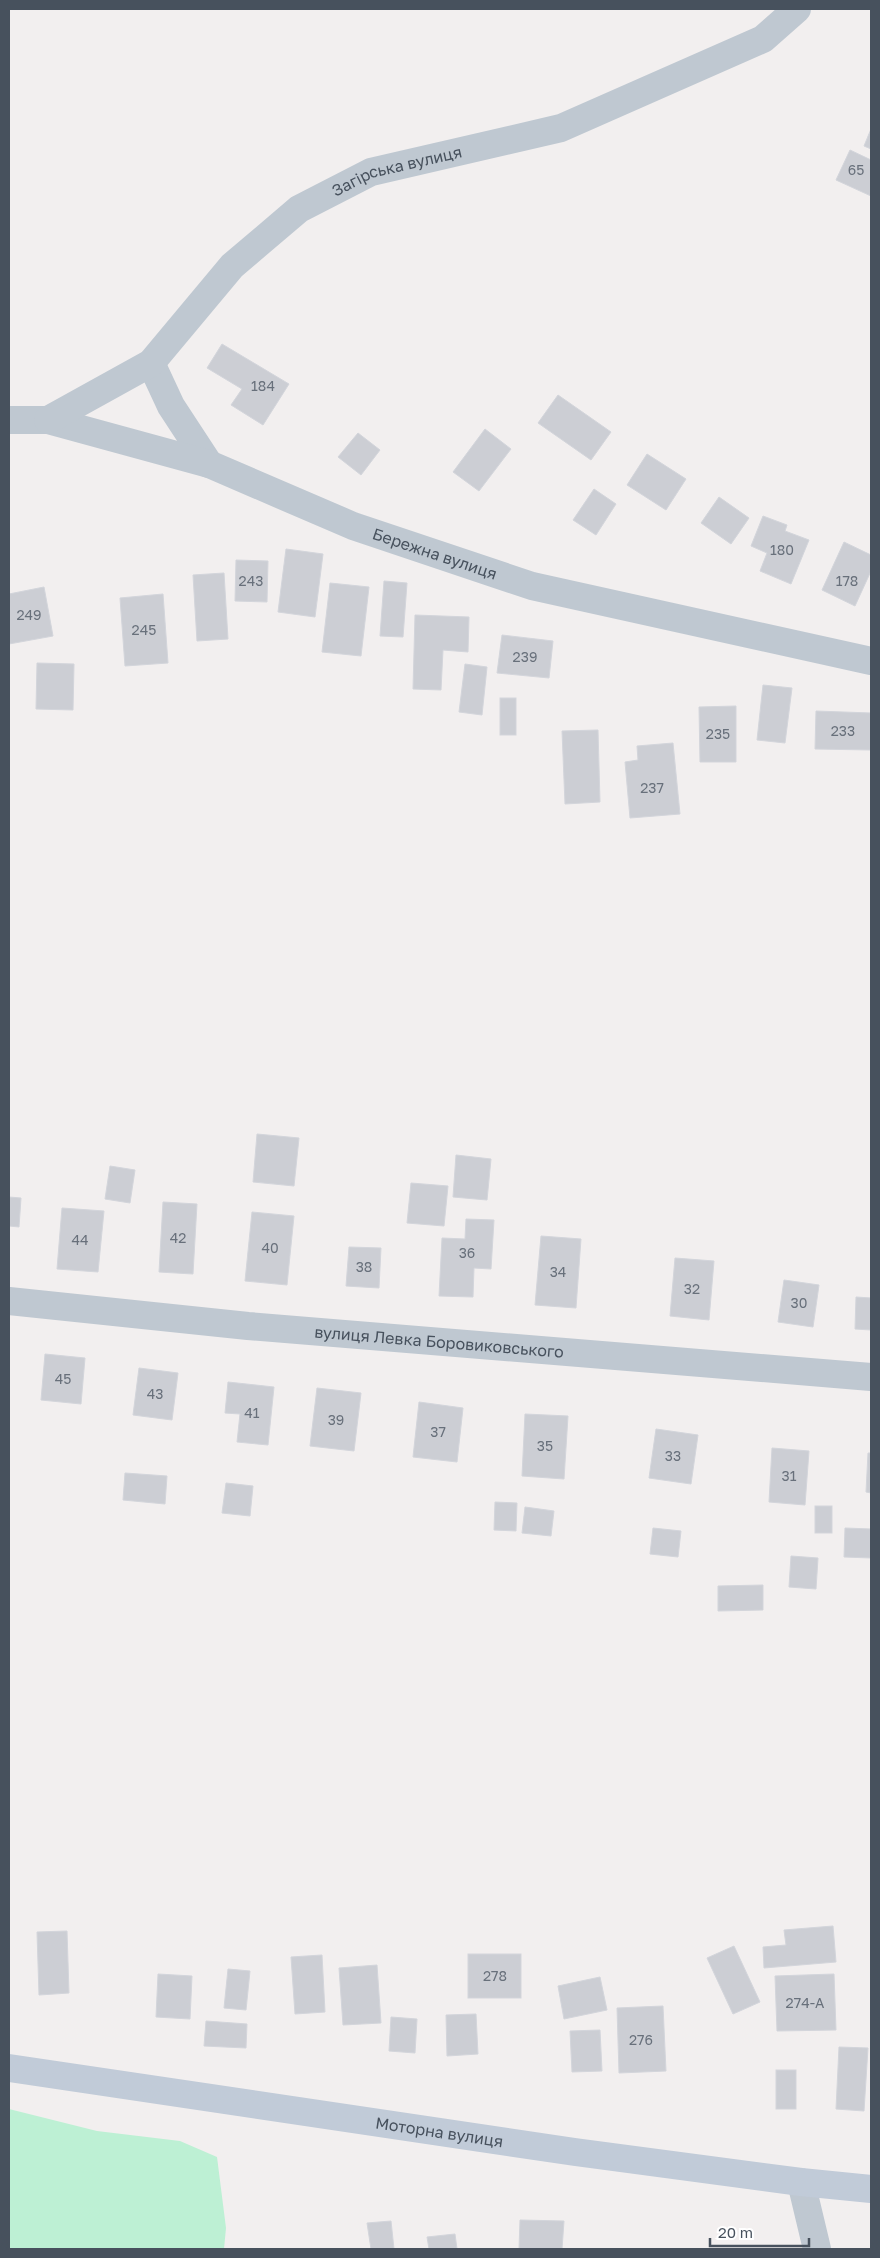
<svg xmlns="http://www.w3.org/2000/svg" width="880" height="2258" viewBox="0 0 880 2258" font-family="'Golos Text',sans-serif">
  <rect width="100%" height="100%" fill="#f2efef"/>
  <!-- green -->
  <polygon fill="#bdf0d4" points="9,2109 97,2131 180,2141 217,2157 226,2228 224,2249 9,2249"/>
  <!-- building -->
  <g fill="#ccced4" stroke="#d3d5db">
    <polygon points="871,129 871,149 864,146"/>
    <polygon points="850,150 871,160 871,196 836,180"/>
    <polygon points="222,344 289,384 263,425 231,405 242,389 207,368"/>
    <polygon points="558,395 611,432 591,460 538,423"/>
    <polygon points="485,429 511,449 479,491 453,472"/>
    <polygon points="358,433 380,450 361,475 338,457"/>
    <polygon points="647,454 686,479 666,510 627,485"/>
    <polygon points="594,489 616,504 596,535 573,520"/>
    <polygon points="719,497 749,518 731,544 701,523"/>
    <polygon points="763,516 787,525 785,531 809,540 791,584 760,571 767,553 751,546"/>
    <polygon points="844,542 871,555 871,571 855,606 822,590"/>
    <polygon points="286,549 323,554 315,617 278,612"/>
    <polygon points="236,560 268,561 267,602 235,601"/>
    <polygon points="224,573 228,639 197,641 193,575"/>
    <polygon points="384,581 407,583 403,637 380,636"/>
    <polygon points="330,583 369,587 361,656 322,652"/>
    <polygon points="44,587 53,636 9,644 9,594"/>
    <polygon points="163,594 168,663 125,666 120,598"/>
    <polygon points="415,615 469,617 468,652 443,650 441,690 413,689"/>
    <polygon points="502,635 553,641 549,678 497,673"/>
    <polygon points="37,663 74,664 73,710 36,709"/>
    <polygon points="465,664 487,667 482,715 459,712"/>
    <polygon points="763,685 792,688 785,743 757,740"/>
    <rect x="500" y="698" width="16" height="37"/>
    <polygon points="736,706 736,762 700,762 699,707"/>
    <polygon points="816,711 871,713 871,750 815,749"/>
    <polygon points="598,730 600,802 565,804 562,731"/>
    <polygon points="673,743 680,814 630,818 625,762 638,760 637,746"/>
    <polygon points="257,1134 299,1138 294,1186 253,1182"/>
    <polygon points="456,1155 491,1159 487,1200 453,1197"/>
    <polygon points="110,1166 135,1170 130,1203 105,1199"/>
    <polygon points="411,1183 448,1186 444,1226 407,1223"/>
    <polygon points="9,1197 21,1198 19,1227 9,1226"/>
    <polygon points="163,1202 197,1204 193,1274 159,1272"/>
    <polygon points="62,1208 104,1211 98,1272 57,1269"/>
    <polygon points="252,1212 294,1216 287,1285 245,1281"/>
    <polygon points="466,1219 494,1220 491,1269 474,1268 473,1297 439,1296 442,1238 465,1239"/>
    <polygon points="541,1236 581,1239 576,1308 535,1305"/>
    <polygon points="349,1247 381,1248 379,1288 346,1286"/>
    <polygon points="675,1258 714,1261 709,1320 670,1316"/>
    <polygon points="784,1280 819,1285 813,1327 778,1322"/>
    <polygon points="856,1297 871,1298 871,1330 855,1329"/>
    <polygon points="45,1354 85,1358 81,1404 41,1400"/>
    <polygon points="139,1368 178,1373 172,1420 133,1415"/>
    <polygon points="228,1382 274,1387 268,1445 237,1442 240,1414 225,1413"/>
    <polygon points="317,1388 361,1393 354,1451 310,1446"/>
    <polygon points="419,1402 463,1408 457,1462 413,1457"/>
    <polygon points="525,1414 568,1416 564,1479 522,1476"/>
    <polygon points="656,1429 698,1435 691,1484 649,1478"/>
    <polygon points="772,1448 809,1451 805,1505 769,1502"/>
    <polygon points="868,1453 871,1453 871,1493 866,1492"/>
    <polygon points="125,1473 167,1476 165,1504 123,1500"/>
    <polygon points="226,1483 253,1486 250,1516 222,1513"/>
    <polygon points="495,1502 517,1503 516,1531 494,1530"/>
    <rect x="815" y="1506" width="17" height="27"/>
    <polygon points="525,1507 554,1511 551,1536 522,1533"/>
    <polygon points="653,1528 681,1531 678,1557 650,1554"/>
    <polygon points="845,1528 871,1529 871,1558 844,1557"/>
    <polygon points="791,1556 818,1558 816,1589 789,1587"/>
    <polygon points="763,1585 763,1610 718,1611 718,1586"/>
    <polygon points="833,1926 836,1962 764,1968 763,1947 786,1945 784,1930"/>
    <polygon points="67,1931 69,1993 39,1995 37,1932"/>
    <polygon points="734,1946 760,2002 733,2014 707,1958"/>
    <rect x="468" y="1954" width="53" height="44"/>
    <polygon points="322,1955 325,2012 295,2014 291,1957"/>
    <polygon points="377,1965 381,2023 343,2025 339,1968"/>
    <polygon points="228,1969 250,1971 246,2010 224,2008"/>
    <polygon points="158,1974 192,1976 190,2019 156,2017"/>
    <polygon points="834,1974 836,2030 777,2031 775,1976"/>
    <polygon points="600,1977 607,2010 564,2019 558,1986"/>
    <polygon points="663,2006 666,2071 619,2073 617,2008"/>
    <polygon points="476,2014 478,2054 447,2056 446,2015"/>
    <polygon points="391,2017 417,2019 415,2053 389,2051"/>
    <polygon points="206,2021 247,2024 246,2048 204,2046"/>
    <polygon points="600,2030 602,2071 572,2072 570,2031"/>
    <polygon points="839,2047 868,2048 864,2111 836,2109"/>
    <rect x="776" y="2070" width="20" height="39"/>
    <polygon points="520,2220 564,2221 562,2249 519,2249"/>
    <polygon points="391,2221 394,2249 371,2249 367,2223"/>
    <polygon points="455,2234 457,2249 429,2249 427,2237"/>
  </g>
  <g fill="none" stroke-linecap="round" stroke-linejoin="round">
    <!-- street -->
    <g stroke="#bfc8d1" stroke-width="28">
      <polyline points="151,363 171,406 209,464"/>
      <path id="s1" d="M9,420H48L209,464L353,526L532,586L871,661"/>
      <path id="s2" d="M48,420L151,363L232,266L299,209L371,172L561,128L763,39L797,9"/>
      <path id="s3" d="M9,1301L248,1326L871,1377"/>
      <polyline points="801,2182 817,2249"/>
    </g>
    <!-- secondary -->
    <path stroke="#c1cbd8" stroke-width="28" id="s4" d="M9,2068L575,2152L801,2182L871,2189"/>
  </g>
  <g text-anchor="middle" stroke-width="5" stroke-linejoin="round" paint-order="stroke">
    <!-- number labels -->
    <g font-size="14" fill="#68707b">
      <text x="856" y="175">65</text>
      <text x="263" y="391">184</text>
      <text x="782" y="555">180</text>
      <text x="251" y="586">243</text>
      <text x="847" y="586">178</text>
      <text x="29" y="620">249</text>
      <text x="144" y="635">245</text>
      <text x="525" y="662">239</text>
      <text x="843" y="736">233</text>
      <text x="718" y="739">235</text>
      <text x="652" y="793">237</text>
      <text x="178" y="1243">42</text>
      <text x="80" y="1245">44</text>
      <text x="270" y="1253">40</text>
      <text x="467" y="1258">36</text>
      <text x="364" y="1272">38</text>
      <text x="558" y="1277">34</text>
      <text x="692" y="1294">32</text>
      <text x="799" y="1308">30</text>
      <text x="63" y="1384">45</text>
      <text x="155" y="1399">43</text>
      <text x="252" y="1418">41</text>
      <text x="336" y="1425">39</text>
      <text x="438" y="1437">37</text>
      <text x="545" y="1451">35</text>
      <text x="673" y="1461">33</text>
      <text x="789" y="1481">31</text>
      <text x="495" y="1981">278</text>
      <text x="805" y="2008">274-А</text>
      <text x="641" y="2045">276</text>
    </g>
    <!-- street labels -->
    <g font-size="16" fill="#47515d" stroke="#fff">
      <text dy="6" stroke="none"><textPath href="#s2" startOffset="438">Загірська вулиця</textPath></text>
      <text dy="6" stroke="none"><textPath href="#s1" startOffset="449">Бережна вулиця</textPath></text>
      <text dy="6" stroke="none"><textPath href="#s3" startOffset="432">вулиця Левка Боровиковського</textPath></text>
      <text dy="6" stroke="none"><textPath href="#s4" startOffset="435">Моторна вулиця</textPath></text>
    </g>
  </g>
  <!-- border -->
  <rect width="880" height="2258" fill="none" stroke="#47515d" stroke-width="20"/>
  <!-- scale -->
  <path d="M710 2238v8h99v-8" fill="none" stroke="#47515d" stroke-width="2.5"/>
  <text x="718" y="2238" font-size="15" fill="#47515d" stroke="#ffffff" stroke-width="4" paint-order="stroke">20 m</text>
</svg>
